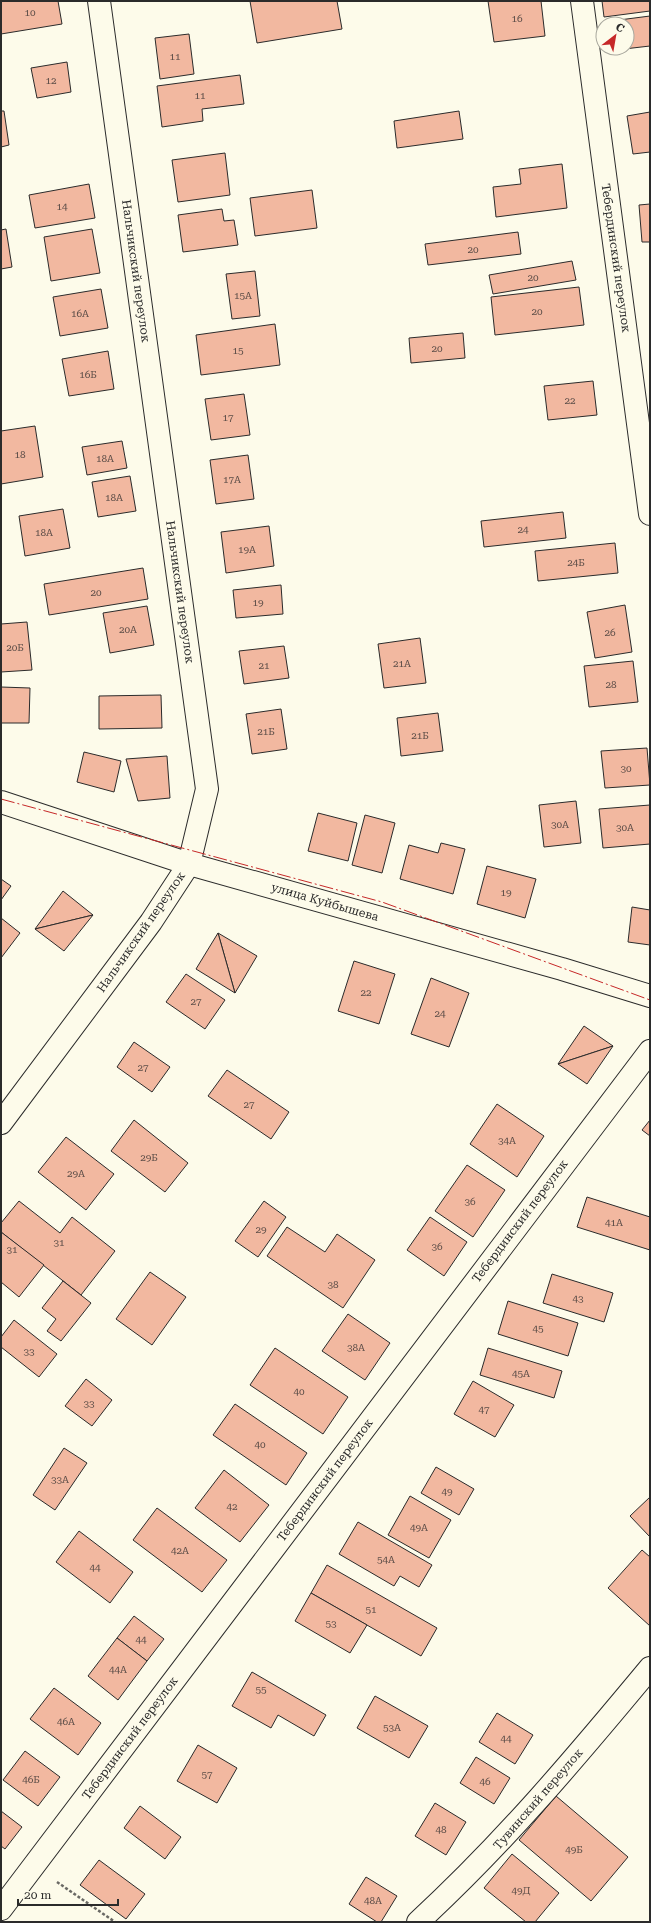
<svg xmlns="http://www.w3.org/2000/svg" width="651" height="1923" viewBox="0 0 651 1923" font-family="'Roboto Serif',serif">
  <rect width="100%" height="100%" fill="#fdfbea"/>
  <!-- building -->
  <g fill="#f2b8a0" stroke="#2b2b2b">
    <polygon points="1,1 58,1 62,24 1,34"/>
    <polygon points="250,1 337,1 342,29 257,43"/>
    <polygon points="488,1 541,1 545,36 494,42"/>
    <polygon points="602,1 650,1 650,11 604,17"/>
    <polygon points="650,16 650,46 624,49 623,48 627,48 627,24 620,24 619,20"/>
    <polygon points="189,34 194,74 160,79 155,38"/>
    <polygon points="67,62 71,92 37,98 31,68"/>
    <polygon points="240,75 244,104 202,109 203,121 162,127 157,86"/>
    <polygon points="1,111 4,111 9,145 1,147"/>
    <polygon points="459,111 463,139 397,148 394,121"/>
    <polygon points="650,112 650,152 633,154 627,116"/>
    <polygon points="225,153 230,195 178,202 172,160"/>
    <polygon points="562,164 567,208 496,217 493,187 521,184 519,169"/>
    <polygon points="89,184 95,218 35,228 29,195"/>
    <polygon points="312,190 317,228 255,236 250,198"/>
    <polygon points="650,204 650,242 642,242 639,205"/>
    <polygon points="222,209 224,221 234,220 238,245 183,252 178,215"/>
    <polygon points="6,229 12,267 1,269 1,230"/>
    <polygon points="92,229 100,273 51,281 44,237"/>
    <polygon points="518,232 521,254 428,265 425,244"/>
    <polygon points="572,261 576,280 493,294 489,275"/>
    <polygon points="255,271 260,316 232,319 226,274"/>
    <polygon points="579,287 584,325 495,335 491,297"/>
    <polygon points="101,289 108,328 60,336 53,297"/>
    <polygon points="275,324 280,365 201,375 196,335"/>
    <polygon points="463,333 465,358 411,363 409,338"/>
    <polygon points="108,351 114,389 69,396 62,359"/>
    <polygon points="593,381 597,415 548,420 544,386"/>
    <polygon points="244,394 250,435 211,440 205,399"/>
    <polygon points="35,426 43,477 1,484 1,431"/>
    <polygon points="122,441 127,468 87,475 82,447"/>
    <polygon points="248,455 254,499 216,504 210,460"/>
    <polygon points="130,476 136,511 98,517 92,482"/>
    <polygon points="63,509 70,548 25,556 19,516"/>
    <polygon points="563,512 566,538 484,547 481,521"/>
    <polygon points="269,526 274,566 226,573 221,532"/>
    <polygon points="615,543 618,573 538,581 535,551"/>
    <polygon points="143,568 148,599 49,615 44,584"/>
    <polygon points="281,585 283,614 236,618 233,590"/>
    <polygon points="625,605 632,652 595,658 587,612"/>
    <polygon points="147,606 154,645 110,653 103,613"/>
    <polygon points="27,622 32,670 1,672 1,624"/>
    <polygon points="420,638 426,683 384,688 378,644"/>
    <polygon points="284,646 289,678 244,684 239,651"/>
    <polygon points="633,661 638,702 589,707 584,666"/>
    <polygon points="1,687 30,688 29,723 1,723"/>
    <polygon points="161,695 162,728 99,729 99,696"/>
    <polygon points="281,709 287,749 252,754 246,714"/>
    <polygon points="438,713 443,751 401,756 397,718"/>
    <polygon points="647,748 650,785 605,788 601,751"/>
    <polygon points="84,752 121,761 114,792 77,782"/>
    <polygon points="167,756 170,798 138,801 126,759"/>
    <polygon points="576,801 581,843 544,847 539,805"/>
    <polygon points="650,805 650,844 603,848 599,809"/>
    <polygon points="318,813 357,823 348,861 308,851"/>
    <polygon points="365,815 395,823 382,873 352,865"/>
    <polygon points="441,843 465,849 453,894 400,879 409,845 438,853"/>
    <polygon points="487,866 536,879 525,918 477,904"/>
    <polygon points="1,879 11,886 1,900"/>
    <polygon points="63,891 93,915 35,929"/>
    <polygon points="632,907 650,910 650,945 628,942"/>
    <polygon points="93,915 64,951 35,929"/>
    <polygon points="1,918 20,933 1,958"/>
    <polygon points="218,933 257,956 235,993"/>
    <polygon points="218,933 235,993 196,969"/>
    <polygon points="354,961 395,974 379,1024 338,1011"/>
    <polygon points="186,974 225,1000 205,1029 166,1002"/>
    <polygon points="431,978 469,993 449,1047 411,1034"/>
    <polygon points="584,1026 613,1046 558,1064"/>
    <polygon points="134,1042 170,1067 152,1092 117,1067"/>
    <polygon points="613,1046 587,1084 558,1064"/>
    <polygon points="227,1070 289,1112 271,1139 208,1096"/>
    <polygon points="497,1104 544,1136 517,1177 470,1144"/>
    <polygon points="134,1120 188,1163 165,1192 111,1151"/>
    <polygon points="650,1120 650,1136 642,1130"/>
    <polygon points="66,1137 114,1174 86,1210 38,1172"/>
    <polygon points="467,1165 505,1190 473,1237 435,1211"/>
    <polygon points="587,1197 650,1217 650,1250 577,1227"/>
    <polygon points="19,1201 60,1233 72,1217 115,1251 81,1295 1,1232 1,1223"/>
    <polygon points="264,1201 286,1217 258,1257 235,1241"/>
    <polygon points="430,1217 467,1242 444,1276 407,1250"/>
    <polygon points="287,1227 325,1252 337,1234 375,1260 343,1308 267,1256"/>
    <polygon points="1,1232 44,1265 19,1297 1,1282"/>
    <polygon points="150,1272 186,1297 152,1345 116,1319"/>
    <polygon points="552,1274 613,1293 604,1322 543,1303"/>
    <polygon points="63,1281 91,1303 61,1341 47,1331 56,1319 42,1308"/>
    <polygon points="508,1301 578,1323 568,1356 498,1334"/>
    <polygon points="348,1314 390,1343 365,1380 322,1351"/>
    <polygon points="14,1320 57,1354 39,1377 1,1347 1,1337"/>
    <polygon points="275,1348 348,1397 323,1434 250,1385"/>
    <polygon points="488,1348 562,1371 554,1398 480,1375"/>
    <polygon points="86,1379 112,1400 92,1426 65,1406"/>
    <polygon points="473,1381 514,1405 495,1437 454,1414"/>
    <polygon points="235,1404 307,1453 286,1485 213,1435"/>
    <polygon points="64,1448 87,1463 55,1510 33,1495"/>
    <polygon points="436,1467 474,1489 459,1515 421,1493"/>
    <polygon points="224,1470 269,1505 240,1542 195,1508"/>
    <polygon points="410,1496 451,1520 429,1558 388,1535"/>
    <polygon points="650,1497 650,1537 630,1516"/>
    <polygon points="157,1508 227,1560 202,1592 133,1540"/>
    <polygon points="358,1522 432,1565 419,1587 400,1576 394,1586 339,1554"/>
    <polygon points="79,1531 133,1572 110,1603 56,1562"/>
    <polygon points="642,1550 650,1557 650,1626 608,1588"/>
    <polygon points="327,1565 437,1628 421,1656 311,1593"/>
    <polygon points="311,1593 367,1625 350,1653 295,1621"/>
    <polygon points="134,1616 164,1639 147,1661 117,1638"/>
    <polygon points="117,1638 147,1661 118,1700 88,1676"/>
    <polygon points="252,1672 326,1715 314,1736 278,1715 271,1728 232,1706"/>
    <polygon points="54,1688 101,1723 78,1755 30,1719"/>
    <polygon points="375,1696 428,1726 409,1758 357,1728"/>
    <polygon points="497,1713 533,1735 515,1764 479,1742"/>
    <polygon points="198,1745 237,1768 217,1803 177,1781"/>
    <polygon points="25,1751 60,1777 38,1806 3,1780"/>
    <polygon points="476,1757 510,1778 494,1804 460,1783"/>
    <polygon points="556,1796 628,1857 591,1901 519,1840"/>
    <polygon points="435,1803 466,1822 446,1855 415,1836"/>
    <polygon points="140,1806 181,1837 165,1859 124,1828"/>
    <polygon points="1,1811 22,1827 5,1849 1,1846"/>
    <polygon points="512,1854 559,1893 535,1922 526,1922 484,1888"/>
    <polygon points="99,1860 145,1894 126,1919 80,1885"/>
    <polygon points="366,1877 397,1896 381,1922 377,1922 349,1904"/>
  </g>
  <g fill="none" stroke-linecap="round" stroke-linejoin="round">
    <!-- minor casing -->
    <g stroke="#2b2b2b" stroke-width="24">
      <g id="minor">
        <polyline points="582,1 650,514"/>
        <polyline points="1,802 189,864 562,969 650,996"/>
        <polyline points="1,1123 151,922 189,864 207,789 99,1"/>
        <polyline points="1,1909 650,1051"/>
        <path d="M418,1922C503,1844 577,1756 650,1668"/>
      </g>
    </g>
    <!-- path -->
    <polyline stroke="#6a6964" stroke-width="2.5" stroke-dasharray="3 2" stroke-linecap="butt" points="57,1882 115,1922"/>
    <!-- minor -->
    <use href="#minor" stroke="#fdfbea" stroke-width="22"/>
    <!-- power -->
    <polyline stroke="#c62828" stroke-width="1" stroke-dasharray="14 3 2 3" stroke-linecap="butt" points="1,799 382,902 650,1000"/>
  </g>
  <g text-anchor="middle" stroke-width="3" stroke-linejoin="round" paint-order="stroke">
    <!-- number labels -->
    <g font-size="10" fill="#5d4e48">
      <text x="30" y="16">10</text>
      <text x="517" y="22">16</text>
      <text x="175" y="60">11</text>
      <text x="51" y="84">12</text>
      <text x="200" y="99">11</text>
      <text x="62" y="210">14</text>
      <text x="473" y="253">20</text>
      <text x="533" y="281">20</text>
      <text x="243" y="299">15А</text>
      <text x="537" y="315">20</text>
      <text x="80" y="317">16А</text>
      <text x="437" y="352">20</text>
      <text x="238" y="354">15</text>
      <text x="88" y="378">16Б</text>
      <text x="570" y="404">22</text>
      <text x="228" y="421">17</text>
      <text x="20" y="458">18</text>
      <text x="105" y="462">18А</text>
      <text x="232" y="483">17А</text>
      <text x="114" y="501">18А</text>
      <text x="523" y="533">24</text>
      <text x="44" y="536">18А</text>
      <text x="247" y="553">19А</text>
      <text x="576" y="566">24Б</text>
      <text x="96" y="596">20</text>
      <text x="258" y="606">19</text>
      <text x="128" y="633">20А</text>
      <text x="610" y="636">26</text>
      <text x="15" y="651">20Б</text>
      <text x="402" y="667">21А</text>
      <text x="264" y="669">21</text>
      <text x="611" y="688">28</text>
      <text x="266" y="735">21Б</text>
      <text x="420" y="739">21Б</text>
      <text x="626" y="772">30</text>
      <text x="560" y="828">30А</text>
      <text x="625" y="831">30А</text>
      <text x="506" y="896">19</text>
      <text x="366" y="996">22</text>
      <text x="196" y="1005">27</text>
      <text x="440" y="1017">24</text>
      <text x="143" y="1071">27</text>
      <text x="249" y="1108">27</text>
      <text x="507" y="1144">34А</text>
      <text x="149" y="1161">29Б</text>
      <text x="76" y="1177">29А</text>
      <text x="470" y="1205">36</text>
      <text x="614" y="1226">41А</text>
      <text x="261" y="1233">29</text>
      <text x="59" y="1246">31</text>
      <text x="437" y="1250">36</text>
      <text x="12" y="1253">31</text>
      <text x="333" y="1288">38</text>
      <text x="578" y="1302">43</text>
      <text x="538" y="1332">45</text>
      <text x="356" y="1351">38А</text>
      <text x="29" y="1355">33</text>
      <text x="521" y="1377">45А</text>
      <text x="299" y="1395">40</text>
      <text x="89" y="1407">33</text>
      <text x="484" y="1413">47</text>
      <text x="260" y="1448">40</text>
      <text x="60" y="1483">33А</text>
      <text x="447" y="1495">49</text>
      <text x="232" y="1510">42</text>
      <text x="419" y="1531">49А</text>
      <text x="180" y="1554">42А</text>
      <text x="386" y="1563">54А</text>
      <text x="95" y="1571">44</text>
      <text x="371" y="1613">51</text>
      <text x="331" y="1627">53</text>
      <text x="141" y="1643">44</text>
      <text x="118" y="1673">44А</text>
      <text x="261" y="1693">55</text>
      <text x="66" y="1725">46А</text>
      <text x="392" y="1731">53А</text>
      <text x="506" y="1742">44</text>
      <text x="207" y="1778">57</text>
      <text x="31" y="1783">46Б</text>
      <text x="485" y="1785">46</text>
      <text x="441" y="1833">48</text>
      <text x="574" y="1853">49Б</text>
      <text x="521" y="1894">49Д</text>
      <text x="373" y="1904">48А</text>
    </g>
    <!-- street labels -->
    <g font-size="12" fill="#2b2b2b" stroke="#fdfbea">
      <text transform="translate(616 258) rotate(82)" y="4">Тебердинский переулок</text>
      <text transform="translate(136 271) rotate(82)" y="4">Нальчикский переулок</text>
      <text transform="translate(180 592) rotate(82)" y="4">Нальчикский переулок</text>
      <text transform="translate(325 902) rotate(16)" y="4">улица Куйбышева</text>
      <text transform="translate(141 932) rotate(-55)" y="4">Нальчикский переулок</text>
      <text transform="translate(520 1221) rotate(-53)" y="4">Тебердинский переулок</text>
      <text transform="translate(325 1480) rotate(-53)" y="4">Тебердинский переулок</text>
      <text transform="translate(130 1738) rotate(-53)" y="4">Тебердинский переулок</text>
      <text transform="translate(538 1799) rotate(-49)" y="4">Тувинский переулок</text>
    </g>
  </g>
  <!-- border -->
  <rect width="651" height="1923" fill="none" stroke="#2b2b2b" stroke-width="4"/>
  <!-- north arrow -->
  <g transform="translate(615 36) rotate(31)"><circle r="19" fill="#fdfbea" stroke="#a9a89e"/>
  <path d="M0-3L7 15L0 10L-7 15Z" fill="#c62828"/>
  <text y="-6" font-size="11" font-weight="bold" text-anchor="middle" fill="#2b2b2b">С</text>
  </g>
  <!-- scale -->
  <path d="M18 1899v6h100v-6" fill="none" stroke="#2b2b2b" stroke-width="2"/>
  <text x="24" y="1899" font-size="12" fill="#2b2b2b" stroke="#fdfbea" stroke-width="3" paint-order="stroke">20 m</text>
</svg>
